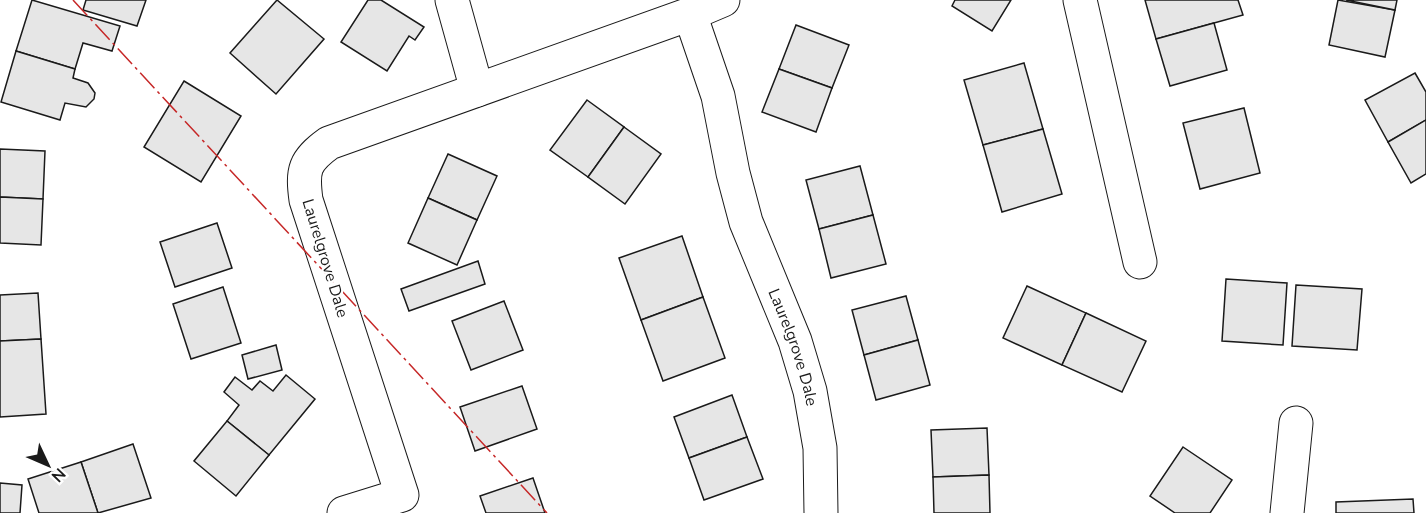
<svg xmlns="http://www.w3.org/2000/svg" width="1426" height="513" viewBox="0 0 1426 513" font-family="'Nunito Sans',sans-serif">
  <rect width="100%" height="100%" fill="#fff"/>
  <!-- building -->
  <g fill="#e6e6e6" stroke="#1a1a1a" stroke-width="1.5">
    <polygon points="32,0 120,26 112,51 83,43 75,69 16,51"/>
    <polygon points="86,0 146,0 137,26 83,10"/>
    <polygon points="277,0 324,39 276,94 230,53"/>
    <polygon points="368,0 381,0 424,27 415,40 409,36 387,71 341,42"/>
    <polygon points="955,0 1011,0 992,31 952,6"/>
    <polygon points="1145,0 1238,0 1243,15 1156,39"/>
    <polygon points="1338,0 1395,10 1385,57 1329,45"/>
    <polygon points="1346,0 1397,0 1395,10"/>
    <polygon points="1214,23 1227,70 1170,86 1156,39"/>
    <polygon points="796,25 849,45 832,88 779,69"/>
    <polygon points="16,51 75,69 73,78 88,83 95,93 94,99 86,107 65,103 60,120 1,102"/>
    <polygon points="1024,63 1043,129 983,145 964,80"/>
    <polygon points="779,69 832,88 816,132 762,112"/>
    <polygon points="1415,73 1426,92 1426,120 1388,142 1365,100"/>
    <polygon points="184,81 241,116 201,182 144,147"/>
    <polygon points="587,100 624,127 588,177 550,150"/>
    <polygon points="1244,108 1260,173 1200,189 1183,123"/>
    <polygon points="1426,120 1426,174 1411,183 1388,142"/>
    <polygon points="624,127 661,154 625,204 588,177"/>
    <polygon points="1043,129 1062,194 1002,212 983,145"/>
    <polygon points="0,149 45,151 43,199 0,197"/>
    <polygon points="448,154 497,176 477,220 428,198"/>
    <polygon points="860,166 873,215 819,229 806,180"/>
    <polygon points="0,197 43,199 41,245 0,243"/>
    <polygon points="428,198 477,220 457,265 408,243"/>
    <polygon points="873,215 886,264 831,278 819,229"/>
    <polygon points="217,223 232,268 175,287 160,242"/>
    <polygon points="682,236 703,297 641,320 619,258"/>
    <polygon points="478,261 485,284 409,311 401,289"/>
    <polygon points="1226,279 1287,283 1283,345 1222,341"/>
    <polygon points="1296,285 1362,289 1357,350 1292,346"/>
    <polygon points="1027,286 1086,313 1062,365 1003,338"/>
    <polygon points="223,287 241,343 191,359 173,304"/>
    <polygon points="38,293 41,339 0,341 0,295"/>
    <polygon points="906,296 918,340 864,355 852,310"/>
    <polygon points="703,297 725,358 663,381 641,320"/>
    <polygon points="504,301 523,350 471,370 452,321"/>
    <polygon points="1086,313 1146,341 1122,392 1062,365"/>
    <polygon points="41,339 46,414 0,417 0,341"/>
    <polygon points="918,340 930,385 876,400 864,355"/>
    <polygon points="276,345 282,370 248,379 242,355"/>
    <polygon points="286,375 315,399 269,455 227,421 239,405 224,392 235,377 252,390 260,381 273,391"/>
    <polygon points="522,386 537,429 475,451 460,407"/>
    <polygon points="732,395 747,437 689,458 674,417"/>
    <polygon points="227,421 269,455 236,496 194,461"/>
    <polygon points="987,428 989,475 933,477 931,430"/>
    <polygon points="747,437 763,479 704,500 689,458"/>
    <polygon points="133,444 151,498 98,513 81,462"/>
    <polygon points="1183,447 1232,480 1210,513 1175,513 1150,496"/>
    <polygon points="81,462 98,513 39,513 28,479"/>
    <polygon points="989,475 990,513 934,513 933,477"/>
    <polygon points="533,478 545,513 486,513 480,496"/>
    <polygon points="0,483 22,485 20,513 0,513"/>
    <polygon points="1413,499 1414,513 1336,513 1336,502"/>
  </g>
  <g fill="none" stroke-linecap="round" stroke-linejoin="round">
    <!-- minor casing -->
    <g stroke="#1a1a1a" stroke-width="35">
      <g id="minor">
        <polyline points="452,0 477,90"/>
        <polyline points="1080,0 1140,262"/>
        <path id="s1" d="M690,14L718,96L733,173L746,222L795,341L810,391L820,448L821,513"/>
        <path d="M344,513L402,495L306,200C302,170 304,161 329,143L690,14L723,0"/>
        <polyline points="1287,513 1296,423"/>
      </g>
    </g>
    <!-- minor -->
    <use href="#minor" stroke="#fff" stroke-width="33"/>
    <!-- power -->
    <polyline stroke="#c62828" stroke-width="1.5" stroke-dasharray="21 4.5 3 4.5" stroke-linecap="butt" points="73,0 547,513"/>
  </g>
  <g text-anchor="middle" stroke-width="4.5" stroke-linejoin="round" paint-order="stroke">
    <!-- street labels -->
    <g font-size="16" fill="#1a1a1a" stroke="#fff">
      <text transform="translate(326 258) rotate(73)" y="6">Laurelgrove Dale</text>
      <text dy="6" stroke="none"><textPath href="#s1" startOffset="350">Laurelgrove Dale</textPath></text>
    </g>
  </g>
  <!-- north arrow -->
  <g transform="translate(48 465) rotate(134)" stroke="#ffffff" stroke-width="4.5" paint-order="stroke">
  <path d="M0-4.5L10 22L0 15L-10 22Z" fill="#1a1a1a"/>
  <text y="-9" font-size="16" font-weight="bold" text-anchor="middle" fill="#1a1a1a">N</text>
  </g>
</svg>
